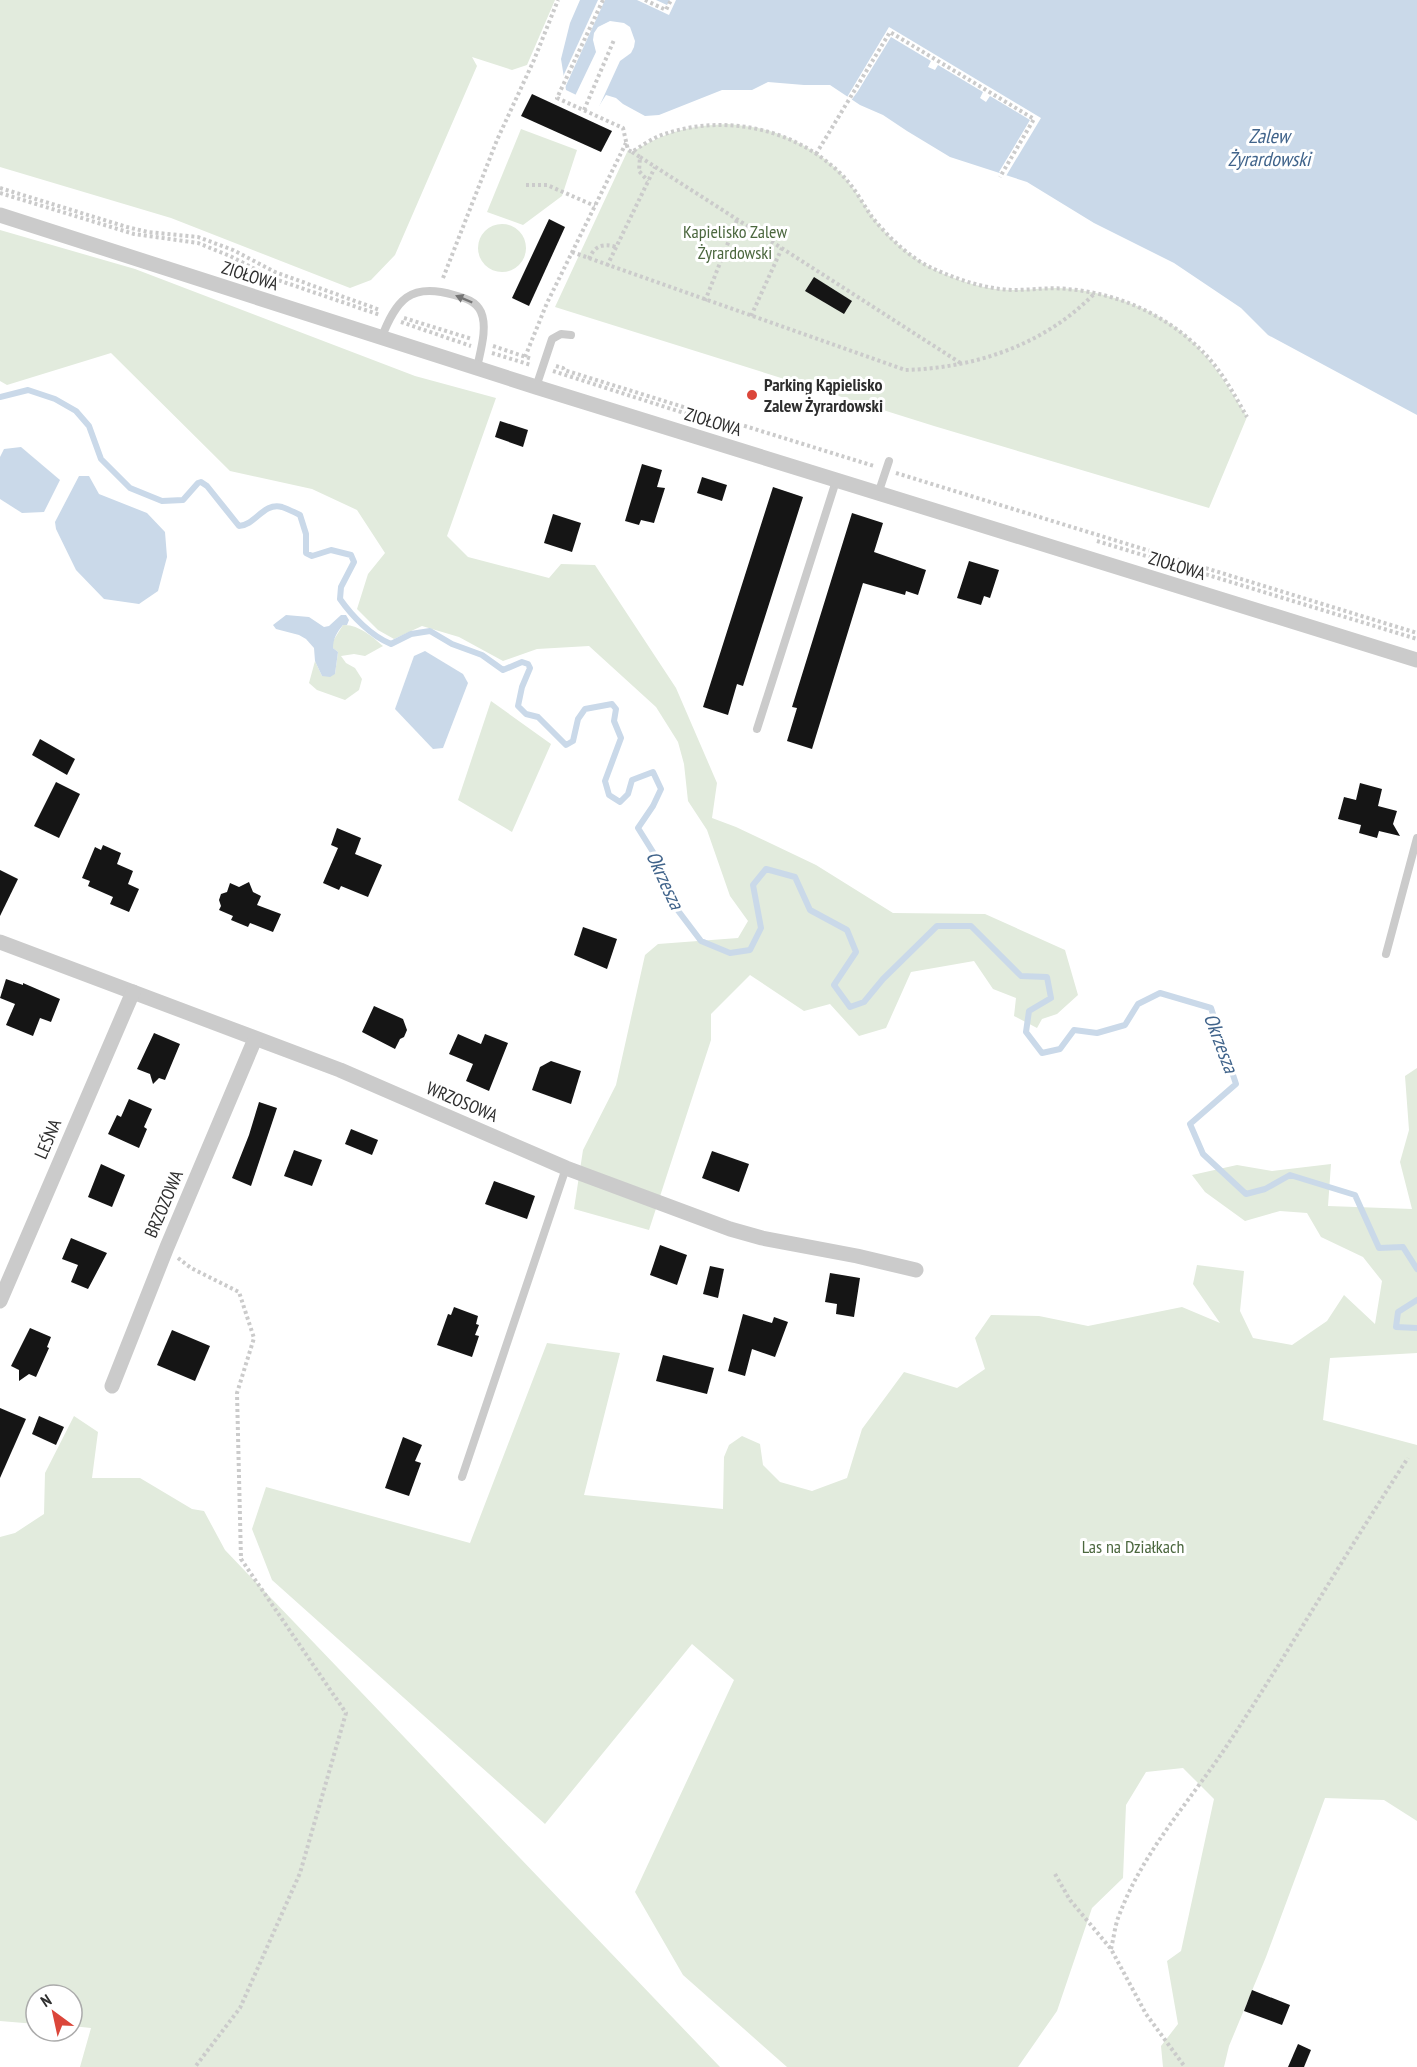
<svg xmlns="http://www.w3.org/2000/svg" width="1417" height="2067" viewBox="0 0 1417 2067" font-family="'PT Sans Narrow',sans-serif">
  <rect width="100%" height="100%" fill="#fff"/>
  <!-- green -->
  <g fill="#e2ebdd">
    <polygon points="0,0 555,0 527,65 512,70 472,57 477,66 395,255 371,280 350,288 171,218 0,167"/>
    <path d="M728,124C743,126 759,127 773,132C799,141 827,157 845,178C855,190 863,203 871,215C886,236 910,257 933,269C958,281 988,291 1016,290C1030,290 1043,288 1057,288C1109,290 1169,312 1203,353C1220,372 1233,395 1247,417L1209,508L934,426L555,307L628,150L632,152C668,131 687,126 728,124Z"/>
    <polygon points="521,129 577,150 562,196 523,225 487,212"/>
    <circle cx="502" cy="248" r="24"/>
    <polygon points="0,230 135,269 415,376 496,398 447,536 468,557 549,578 561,564 595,565 676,688 717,783 712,818 736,827 816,865 893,913 985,914 1065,950 1078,995 1057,1014 1042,1019 1037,1028 1014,1016 1016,998 993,989 974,961 911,972 886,1028 859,1036 830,1004 804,1011 750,975 711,1014 711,1040 649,1230 574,1209 583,1150 616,1085 645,955 658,944 738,938 748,921 730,896 707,830 688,801 684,764 678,742 656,707 589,646 537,649 503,661 459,637 422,626 394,639 378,630 357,609 368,574 385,553 357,510 312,489 230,471 111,353 7,385 0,381"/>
    <path d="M343,625C358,624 373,637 383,646L365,656L354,654L341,656L346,663L355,668L362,679L359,690L345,700L317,690L309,683L315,661L322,676L335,674L338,652L333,648V641Z"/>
    <polygon points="491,701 551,744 512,832 458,800"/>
    <polygon points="1417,1068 1417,1353 1330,1358 1323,1420 1417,1445 1417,1821 1384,1800 1325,1798 1266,1957 1229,2046 1224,2067 1163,2067 1161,2046 1178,2024 1167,1961 1181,1951 1214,1799 1183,1768 1146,1772 1126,1805 1123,1878 1092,1908 1057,2011 1018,2067 787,2067 683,1975 635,1892 734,1680 692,1644 545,1824 272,1580 252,1529 266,1487 470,1543 547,1343 620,1353 584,1495 723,1509 724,1457 729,1445 742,1436 760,1444 763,1465 780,1482 812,1491 847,1478 862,1429 904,1372 957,1388 985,1369 975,1338 991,1315 1039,1316 1088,1326 1182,1307 1220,1323 1193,1284 1197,1265 1244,1271 1240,1311 1253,1338 1292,1345 1327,1321 1344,1295 1375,1324 1382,1281 1363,1257 1321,1237 1307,1213 1280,1211 1245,1221 1205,1192 1192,1175 1237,1165 1272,1171 1331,1164 1328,1206 1412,1209 1400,1162 1409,1130 1405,1076"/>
    <polygon points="74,1416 98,1432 92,1478 140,1478 192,1509 204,1511 225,1550 720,2067 80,2067 91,2028 72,2026 72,1995 36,1995 36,2024 0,2021 0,1537 15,1533 44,1514 45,1473"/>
  </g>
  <!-- water -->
  <g fill="#cad9e9">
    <polygon points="580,0 1417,0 1417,415 1268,335 1241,308 1174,263 1094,223 1027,182 950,157 907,131 883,115 860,105 830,85 804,85 768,82 752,90 722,90 659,115 645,116 623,104 616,98 606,95 599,106 566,90 561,59 570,23"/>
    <polygon points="21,447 60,480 44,512 22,513 0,499 0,457 4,449"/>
    <polygon points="79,476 89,476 99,494 147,513 165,532 167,557 158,591 139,604 104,599 76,570 56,529 55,522"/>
    <path d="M286,615L309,617L324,627L329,626L341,615H346L349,620L347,625H343C337,632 333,639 333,648L338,652L335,674L330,677L322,676L315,661L314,648L306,639L299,635L276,629L273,625Z"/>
    <polygon points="425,651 463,674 468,683 443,748 433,749 395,709 414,656"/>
  </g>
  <!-- pier -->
  <g fill="#fff">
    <polygon points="598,0 605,0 563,92 561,81"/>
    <polygon points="637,0 656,0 667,5 670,0 676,0 669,15"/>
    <polygon points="610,21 624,23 630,27 635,41 634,47 631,53 620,61 598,109 574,98 596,52 593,40 594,33 598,27"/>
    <polygon points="889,27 1041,118 1006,176 999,172 1030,120 990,96 986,102 980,98 983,92 938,65 935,70 928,67 931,61 891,37 858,91 850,102 846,99"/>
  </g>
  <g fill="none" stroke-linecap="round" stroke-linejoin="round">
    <!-- stream -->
    <g stroke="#cad9e9" stroke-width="6">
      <path d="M0,397L28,390L55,399L76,411L89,426L101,459L130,488L162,501L183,500L198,483L201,482L207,486L239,526C256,525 263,502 282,507C288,509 294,512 300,515L306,534V553L312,556L331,550L351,555L354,562L341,587L340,599C352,616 371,636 391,644L411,634L430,631L452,644L482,655L503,670L522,662L528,664L530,668L522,687L518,706L526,714L538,717L566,745L573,741L578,719L585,709L612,704L616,709L614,721L621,738L605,781L609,795L620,802L628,794L632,780L653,772L661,789L653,806L638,828L658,860L670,900L701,941L730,953L750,950L761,928L753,885L766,869L795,877L810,910L847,930L856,952L834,985L850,1007L864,1002L883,979L937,926H971L1021,976L1047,977L1051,998L1029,1011L1026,1032L1042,1053L1060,1049L1074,1030L1097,1033L1125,1025L1138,1004L1160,993L1211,1008L1236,1084L1190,1124L1203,1154L1246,1194L1265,1189L1290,1175L1355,1195L1379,1248L1403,1247L1417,1269"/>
      <polyline points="1417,1300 1398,1312 1396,1327 1417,1328"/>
    </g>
  </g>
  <!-- building -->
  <g fill="#151515">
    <polygon points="532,94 612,131 601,152 521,116"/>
    <polygon points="549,219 565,227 529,306 512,298"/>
    <polygon points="814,277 852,301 844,314 805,291"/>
    <polygon points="500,421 528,430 523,447 495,437"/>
    <polygon points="642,464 662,470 657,487 665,488 654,523 641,520 639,525 625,521"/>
    <polygon points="702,477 727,485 722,501 697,493"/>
    <polygon points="773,487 803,497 743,686 737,684 728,715 703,707"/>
    <polygon points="852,513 883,523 874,552 926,570 918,595 906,591 905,595 863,583 812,749 787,741 797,708 792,707"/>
    <polygon points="553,514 581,523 572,552 544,543"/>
    <polygon points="969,561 999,570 990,598 984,596 981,605 957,598"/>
    <polygon points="40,739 75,759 67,775 32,755"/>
    <polygon points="56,782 80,794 59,838 34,826"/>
    <polygon points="1360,783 1382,789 1378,806 1397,811 1393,824 1400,836 1379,831 1377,838 1359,833 1361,825 1338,819 1344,797 1356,800"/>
    <polygon points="337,828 361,838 355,854 382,865 368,897 341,886 339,890 323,883 338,848 331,845"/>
    <polygon points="103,845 121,853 117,864 133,871 128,884 139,889 129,912 110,904 113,897 88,886 90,881 82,878 95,847 101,850"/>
    <polygon points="0,870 18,879 0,916"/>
    <polygon points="249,882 253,892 261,896 257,905 281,914 273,932 250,923 248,927 231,920 233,916 219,910 221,906 219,900 221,894 227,892 230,883 239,887"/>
    <polygon points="583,927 617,939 607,969 574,955"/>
    <polygon points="6,979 23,985 23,983 60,999 51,1022 40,1018 33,1036 6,1025 15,1004 0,998"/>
    <polygon points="374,1006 403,1019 407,1030 404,1037 400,1039 395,1049 362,1032"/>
    <polygon points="154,1033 180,1044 165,1080 159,1078 153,1084 150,1074 137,1069"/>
    <polygon points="458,1034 481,1044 485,1034 508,1043 489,1091 466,1081 473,1064 449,1054"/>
    <polygon points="551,1061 581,1071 571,1104 532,1090 540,1067"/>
    <polygon points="129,1099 152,1109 144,1127 147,1129 139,1148 108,1134 117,1115 121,1117"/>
    <polygon points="259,1102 277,1108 251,1186 232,1178 249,1135"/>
    <polygon points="351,1129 378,1140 372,1155 345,1144"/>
    <polygon points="294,1150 322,1160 312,1186 284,1176"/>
    <polygon points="712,1151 749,1164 739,1192 702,1178"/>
    <polygon points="101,1164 125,1175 112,1207 88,1197"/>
    <polygon points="494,1181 535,1196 527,1219 485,1204"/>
    <polygon points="71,1238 107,1253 88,1289 71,1282 78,1265 62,1259"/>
    <polygon points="660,1245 687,1255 677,1285 650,1275"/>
    <polygon points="710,1266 724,1269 718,1298 703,1294"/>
    <polygon points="830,1273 860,1278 854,1317 836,1314 837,1304 825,1302"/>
    <polygon points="454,1307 478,1316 476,1324 479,1325 475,1335 479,1336 472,1357 437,1345 448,1314 451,1315"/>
    <polygon points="743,1314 772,1323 774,1317 788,1322 775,1357 752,1349 745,1376 728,1371"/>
    <polygon points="30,1328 51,1337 47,1347 49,1348 36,1377 29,1374 19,1381 19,1370 11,1366"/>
    <polygon points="172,1330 210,1346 195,1381 157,1365"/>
    <polygon points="663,1355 714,1368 707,1394 656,1381"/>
    <polygon points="0,1408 26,1419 0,1478"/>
    <polygon points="39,1416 64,1427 56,1445 32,1434"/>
    <polygon points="403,1437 422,1445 415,1461 421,1463 409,1496 385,1488"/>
    <polygon points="1252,1990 1290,2005 1282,2025 1244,2011"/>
    <polygon points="1298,2044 1311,2050 1304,2067 1288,2067"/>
  </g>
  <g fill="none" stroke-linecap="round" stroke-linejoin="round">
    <!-- path -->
    <g stroke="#cbcbcb" stroke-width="4" stroke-dasharray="3 3" stroke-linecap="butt">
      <path d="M603,0L557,98L623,128L628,150L632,152C641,146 650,140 659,136C723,112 796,128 843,176C855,188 863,204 872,217C888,237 911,259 934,269C959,280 985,289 1013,290C1031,290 1049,287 1067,289C1117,293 1165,314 1201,350C1220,368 1234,394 1247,417"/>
      <polyline points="645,0 666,10 671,0"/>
      <polyline points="584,110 614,40"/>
      <polyline points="632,152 640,157 639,171 648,181"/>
      <polyline points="816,154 890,32 1034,119 1000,177"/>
      <polyline points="640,157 962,364"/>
      <polyline points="526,185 547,185 595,206"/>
      <polyline points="0,188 127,227 148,232 198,237 233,250 275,272 380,310"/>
      <polyline points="0,193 134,234 198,243 230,256 272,278 380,315"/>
      <path d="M572,252L905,370C975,368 1044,345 1094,294"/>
      <path d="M589,259C594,246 603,243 616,247"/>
      <polyline points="607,266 655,167"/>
      <polyline points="443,278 497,140 534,60 558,0"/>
      <polyline points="705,301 737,220"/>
      <polyline points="751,316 782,248"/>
      <polyline points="404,318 472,339"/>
      <polyline points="401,322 471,346"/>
      <polyline points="493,346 532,359"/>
      <polyline points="492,353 531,365"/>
      <polyline points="525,357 547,303 626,143"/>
      <polyline points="556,366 563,368 564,370 874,466"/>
      <polyline points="553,371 709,421"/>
      <polyline points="896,473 1417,633"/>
      <polyline points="1097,541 1417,639"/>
      <polyline points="178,1258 191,1268 239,1292 254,1338 237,1393 241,1559 346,1713 300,1873 240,2008 195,2067"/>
      <polyline points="1055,1874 1070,1900 1111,1949 1146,2014 1185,2067"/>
      <path d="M1111,1949C1114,1937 1115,1924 1120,1913C1144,1850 1191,1800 1228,1744C1290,1650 1346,1552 1408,1458"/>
    </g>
    <!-- service -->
    <g stroke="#cbcbcb" stroke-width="8">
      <path d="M381,339C396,300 410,282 454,295C465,298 476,301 481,312C488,328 480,352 477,368"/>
      <polyline points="536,387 552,339 561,334 571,335"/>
      <polyline points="878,494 889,461"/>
      <polyline points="757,729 836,481"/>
      <polyline points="1386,954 1417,838"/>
      <polyline points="462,1477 566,1168"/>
    </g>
    <!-- minor -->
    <g stroke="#cbcbcb" stroke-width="15">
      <polyline points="0,215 536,387 1417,660"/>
      <polyline points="0,942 340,1070 566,1168 730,1229 762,1238 857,1256 916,1270"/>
      <polyline points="0,1301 133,992"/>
      <polyline points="112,1386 167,1247 255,1039"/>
    </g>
  </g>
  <!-- one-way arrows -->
  <defs><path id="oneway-solid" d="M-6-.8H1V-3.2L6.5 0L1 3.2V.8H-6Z" transform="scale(1.5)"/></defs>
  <use fill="#757575" href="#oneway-solid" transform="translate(464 299) rotate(-157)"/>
  <!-- markers -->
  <circle fill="#db463a" stroke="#fff" stroke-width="2" cx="752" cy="395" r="6"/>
  <g text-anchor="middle" stroke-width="6" stroke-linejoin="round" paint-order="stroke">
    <!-- park labels -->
    <g font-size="18" fill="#4b673e" stroke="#fff">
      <text x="735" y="238">Kapielisko Zalew<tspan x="735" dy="21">Żyrardowski</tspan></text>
      <text x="1133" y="1553">Las na Działkach</text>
    </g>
    <!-- street labels -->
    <g font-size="18" fill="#2e2e2e" stroke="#fff">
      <text transform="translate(250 276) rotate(18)" y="6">ZIOŁOWA</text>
      <text transform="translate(713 422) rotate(17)" y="6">ZIOŁOWA</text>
      <text transform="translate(1177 566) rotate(17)" y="6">ZIOŁOWA</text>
      <text transform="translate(462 1102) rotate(23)" y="6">WRZOSOWA</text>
      <text transform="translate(48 1139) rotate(-67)" y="6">LEŚNA</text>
      <text transform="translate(164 1204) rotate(-67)" y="6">BRZOZOWA</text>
    </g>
    <!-- poi labels -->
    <g font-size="18" font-weight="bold" fill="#2e2e2e" stroke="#fff" text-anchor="start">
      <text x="764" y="391">Parking Kąpielisko<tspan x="764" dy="21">Zalew Żyrardowski</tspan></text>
    </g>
    <!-- water labels -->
    <g font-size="20" font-style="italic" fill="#41648b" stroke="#fff">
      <text x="1269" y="143">Zalew<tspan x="1269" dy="23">Żyrardowski</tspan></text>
      <text transform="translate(665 880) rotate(65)" y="7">Okrzesza</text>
      <text transform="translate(1221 1043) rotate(69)" y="7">Okrzesza</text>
    </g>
  </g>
  <!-- north arrow -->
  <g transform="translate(54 2013) rotate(327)"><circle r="28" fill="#ffffff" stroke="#ababab" stroke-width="1.5"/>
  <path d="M0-4.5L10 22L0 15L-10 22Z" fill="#db463a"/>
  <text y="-9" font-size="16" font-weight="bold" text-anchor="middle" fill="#2e2e2e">N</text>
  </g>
</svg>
